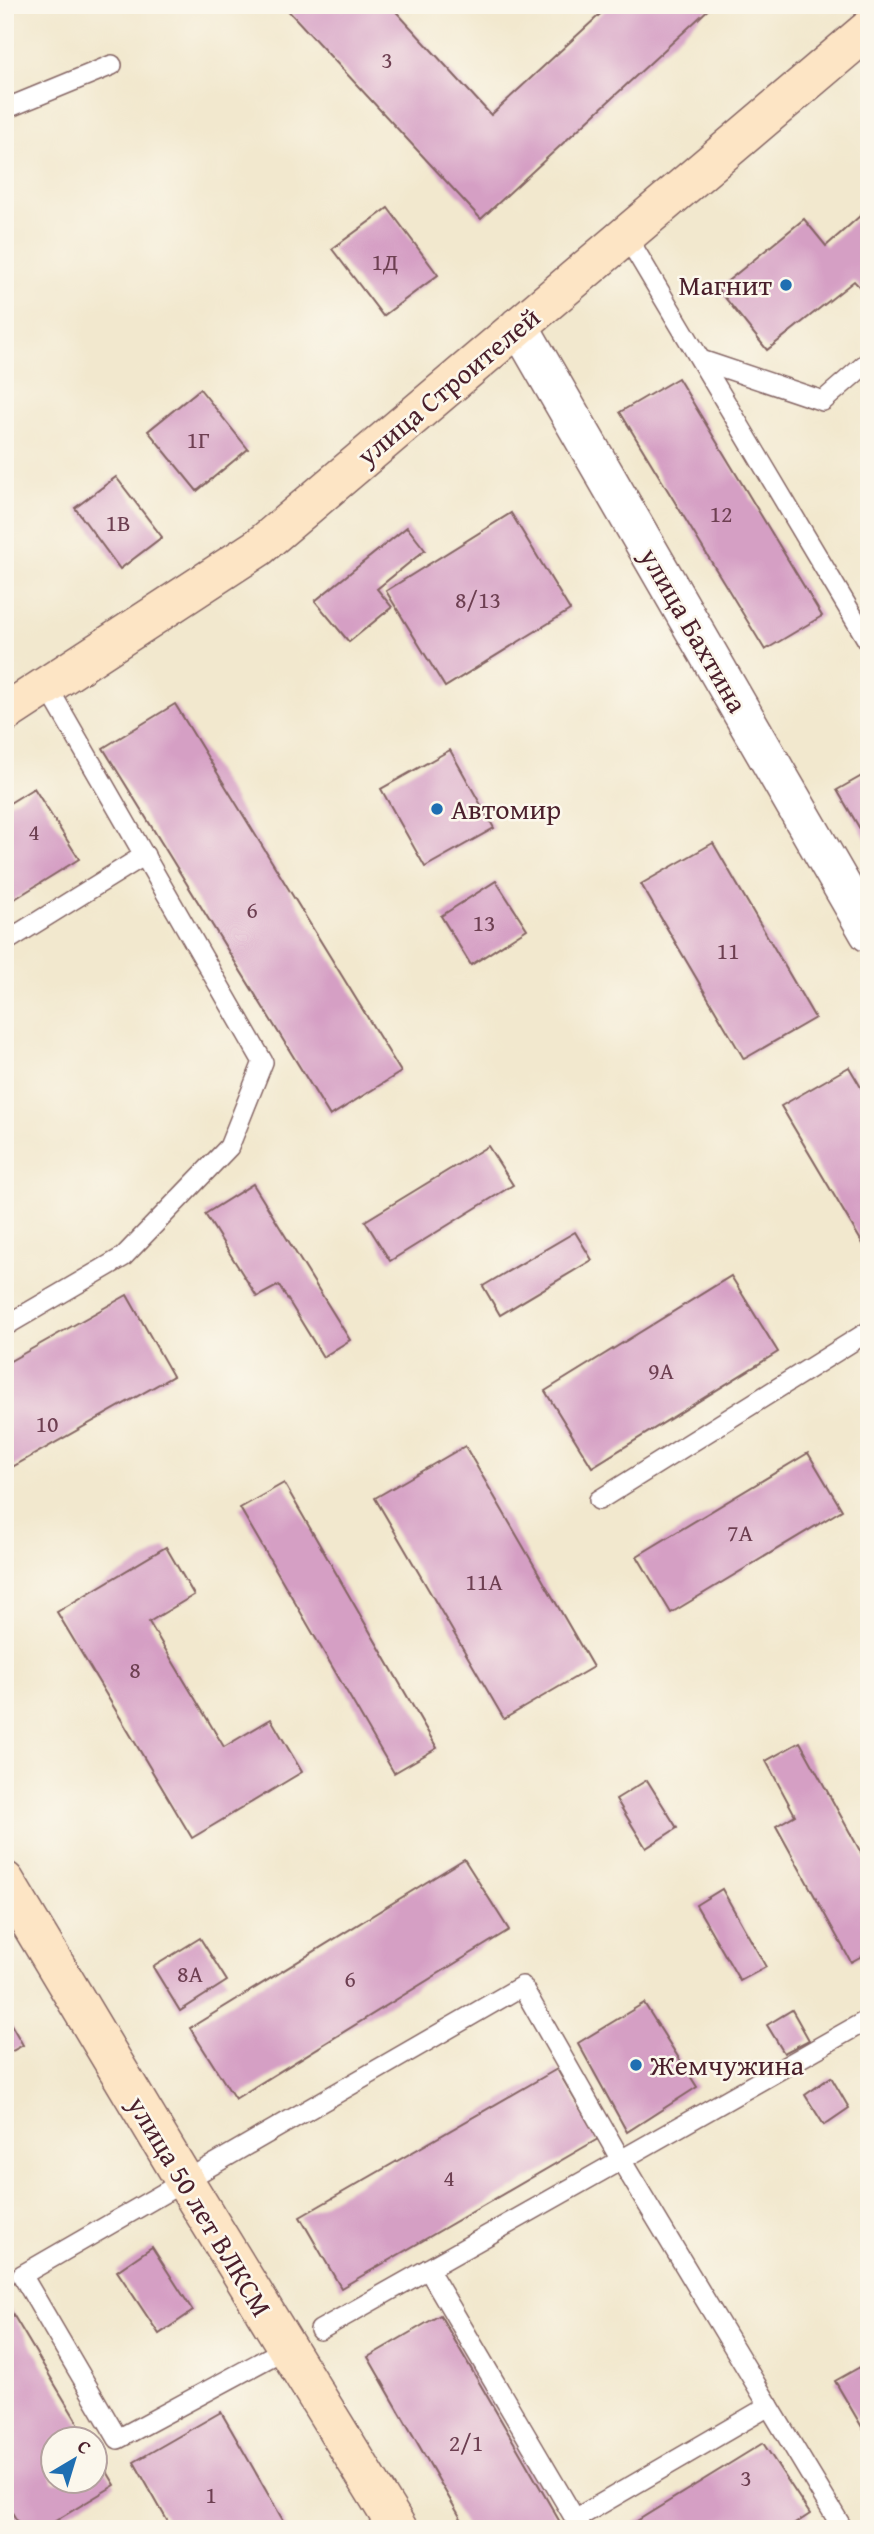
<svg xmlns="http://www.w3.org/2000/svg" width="874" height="2534" viewBox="0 0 874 2534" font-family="'Gentium Book Plus',serif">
  <rect width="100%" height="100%" fill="#fbf7ec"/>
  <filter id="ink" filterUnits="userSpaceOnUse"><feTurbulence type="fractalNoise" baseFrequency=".0143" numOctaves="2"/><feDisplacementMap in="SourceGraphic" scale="14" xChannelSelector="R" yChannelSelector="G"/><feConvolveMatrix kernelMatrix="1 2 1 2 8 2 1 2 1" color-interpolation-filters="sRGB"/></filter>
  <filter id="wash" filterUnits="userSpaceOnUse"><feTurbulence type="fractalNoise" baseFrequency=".00686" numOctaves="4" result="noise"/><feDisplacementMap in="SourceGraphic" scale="28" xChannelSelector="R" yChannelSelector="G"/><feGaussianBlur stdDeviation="1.57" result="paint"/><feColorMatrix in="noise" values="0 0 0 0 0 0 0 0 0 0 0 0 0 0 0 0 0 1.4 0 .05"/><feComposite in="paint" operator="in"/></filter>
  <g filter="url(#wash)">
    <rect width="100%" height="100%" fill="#f2e8ce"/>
    <g id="blocks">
      <!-- building -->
      <g fill="#d59fc4">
        <polygon points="283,5 390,5 491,115 610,5 713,5 481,219"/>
        <polygon points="388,208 438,275 383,316 332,249"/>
        <polygon points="869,208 869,297 854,281 767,350 718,289 804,219 826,246"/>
        <polygon points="678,378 822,616 765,650 620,412"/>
        <polygon points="200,389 248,449 197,491 148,431"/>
        <polygon points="116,477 162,537 120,569 75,508"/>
        <polygon points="511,513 570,610 445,687 386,591"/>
        <polygon points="407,527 425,550 377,589 392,607 349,642 315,601"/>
        <polygon points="175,704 401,1072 330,1116 103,748"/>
        <polygon points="450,750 494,828 425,867 381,789"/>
        <polygon points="869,772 869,844 837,790"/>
        <polygon points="34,788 79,859 5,905 5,806"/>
        <polygon points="713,843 815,1018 744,1059 641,884"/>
        <polygon points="496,881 527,929 471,965 441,916"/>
        <polygon points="849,1067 869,1101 869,1254 781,1106"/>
        <polygon points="488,1146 513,1185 390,1261 365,1221"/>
        <polygon points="253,1184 350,1340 323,1357 279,1285 257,1297 205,1214"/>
        <polygon points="575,1232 592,1260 500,1315 483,1286"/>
        <polygon points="731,1276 778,1352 592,1467 545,1391"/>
        <polygon points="127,1295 173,1376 5,1471 5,1364"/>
        <polygon points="465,1446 593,1667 504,1719 375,1498"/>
        <polygon points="808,1453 842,1510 671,1613 637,1556"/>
        <polygon points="284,1483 437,1748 394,1773 240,1508"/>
        <polygon points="166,1547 194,1595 149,1622 224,1747 271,1719 302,1772 192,1838 57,1612"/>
        <polygon points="800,1742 869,1867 869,1952 851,1962 776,1826 795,1815 766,1761"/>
        <polygon points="647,1780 677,1828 646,1848 616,1799"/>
        <polygon points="464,1859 509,1930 235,2099 190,2028"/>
        <polygon points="722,1889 766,1967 740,1981 696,1905"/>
        <polygon points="200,1938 227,1981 180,2011 153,1967"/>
        <polygon points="644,2003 697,2087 627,2132 578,2043"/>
        <polygon points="792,2010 809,2040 784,2053 767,2025"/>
        <polygon points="5,2014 23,2045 5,2055"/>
        <polygon points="557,2069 598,2139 341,2288 300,2217"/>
        <polygon points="831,2077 849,2108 824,2125 805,2095"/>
        <polygon points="152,2247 193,2311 159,2334 117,2271"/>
        <polygon points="5,2301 88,2440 52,2440 52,2482 94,2482 94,2450 115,2485 42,2529 22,2529 5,2501"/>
        <polygon points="440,2315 564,2529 467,2529 368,2357"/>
        <polygon points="869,2362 869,2439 835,2381"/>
        <polygon points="221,2412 288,2529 172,2529 134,2462"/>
        <polygon points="763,2443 810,2514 787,2529 624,2529"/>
      </g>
    </g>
  </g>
  <g filter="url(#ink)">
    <use href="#blocks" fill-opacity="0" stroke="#856564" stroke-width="2"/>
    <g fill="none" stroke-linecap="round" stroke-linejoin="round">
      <!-- service casing -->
      <g stroke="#856564" stroke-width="22">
        <g id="service">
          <polyline points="5,109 112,65"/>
          <polyline points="626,235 869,643"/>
          <polyline points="701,360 823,401 869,361"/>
          <polyline points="5,942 145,855"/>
          <polyline points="5,1326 123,1257 229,1147 263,1062 47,686"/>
          <polyline points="599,1500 869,1331"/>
          <polyline points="428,2269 581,2529"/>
          <polyline points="287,2348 118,2439 22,2275 522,1986 621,2160 320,2330"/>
          <polyline points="575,2519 769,2406"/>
          <polyline points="843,2529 621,2160 869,2019"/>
        </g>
      </g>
      <!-- minor casing -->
      <g stroke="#856564" stroke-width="41">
        <polyline id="minor" points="519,326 869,933"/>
      </g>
      <!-- secondary casing -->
      <g stroke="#856564" stroke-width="41">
        <g id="secondary">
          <polyline points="5,713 259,547 869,29"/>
          <polyline points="5,1881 184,2180 398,2529"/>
        </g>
      </g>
      <!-- service -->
      <use href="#service" stroke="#fff" stroke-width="19"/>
      <!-- minor -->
      <use href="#minor" stroke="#fff" stroke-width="38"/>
      <!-- secondary -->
      <use href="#secondary" stroke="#fde5c5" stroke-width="38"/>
    </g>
  </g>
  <!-- markers -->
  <g fill="#1f6fb2" stroke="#fbf7ec" stroke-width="2.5">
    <circle cx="786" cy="285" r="7"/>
    <circle cx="437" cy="809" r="7"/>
    <circle cx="636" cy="2065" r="7"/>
  </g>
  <g text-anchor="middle" stroke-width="5" stroke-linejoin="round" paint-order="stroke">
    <!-- number labels -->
    <g font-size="24" fill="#6d3f51">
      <text x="387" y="68">3</text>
      <text x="385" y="270">1Д</text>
      <text x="198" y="448">1Г</text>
      <text x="721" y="522">12</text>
      <text x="118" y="531">1В</text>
      <text x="478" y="608">8/13</text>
      <text x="34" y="840">4</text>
      <text x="252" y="918">6</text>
      <text x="484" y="931">13</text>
      <text x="728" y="959">11</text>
      <text x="661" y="1379">9А</text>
      <text x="47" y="1432">10</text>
      <text x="740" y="1541">7А</text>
      <text x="484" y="1590">11А</text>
      <text x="135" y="1678">8</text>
      <text x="190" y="1982">8А</text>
      <text x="350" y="1987">6</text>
      <text x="449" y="2186">4</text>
      <text x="466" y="2451">2/1</text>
      <text x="746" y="2486">3</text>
      <text x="211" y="2503">1</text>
    </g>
    <!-- poi labels -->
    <g font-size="28" fill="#4a1f2b" stroke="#fbf7ec" text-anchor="start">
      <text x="772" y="295" text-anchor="end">Магнит</text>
      <text x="451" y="819">Автомир</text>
      <text x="650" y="2075">Жемчужина</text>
    </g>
    <!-- street labels -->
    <g font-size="28" fill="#4a1f2b" stroke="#fbf7ec">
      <text transform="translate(448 386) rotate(-40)" y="10">улица Строителей</text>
      <text transform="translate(694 630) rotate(60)" y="10">улица Бахтина</text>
      <text transform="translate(200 2206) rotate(59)" y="10">улица 50 лет ВЛКСМ</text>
    </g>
  </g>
  <!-- margin -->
  <rect width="874" height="2534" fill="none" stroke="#fbf7ec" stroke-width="28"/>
  <!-- north arrow -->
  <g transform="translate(74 2460) rotate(38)"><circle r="33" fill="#fbf7ec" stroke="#b4a19f" stroke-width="2"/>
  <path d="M0-5L12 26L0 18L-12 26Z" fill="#1f6fb2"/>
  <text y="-10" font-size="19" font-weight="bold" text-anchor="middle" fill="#4a1f2b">С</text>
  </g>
</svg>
